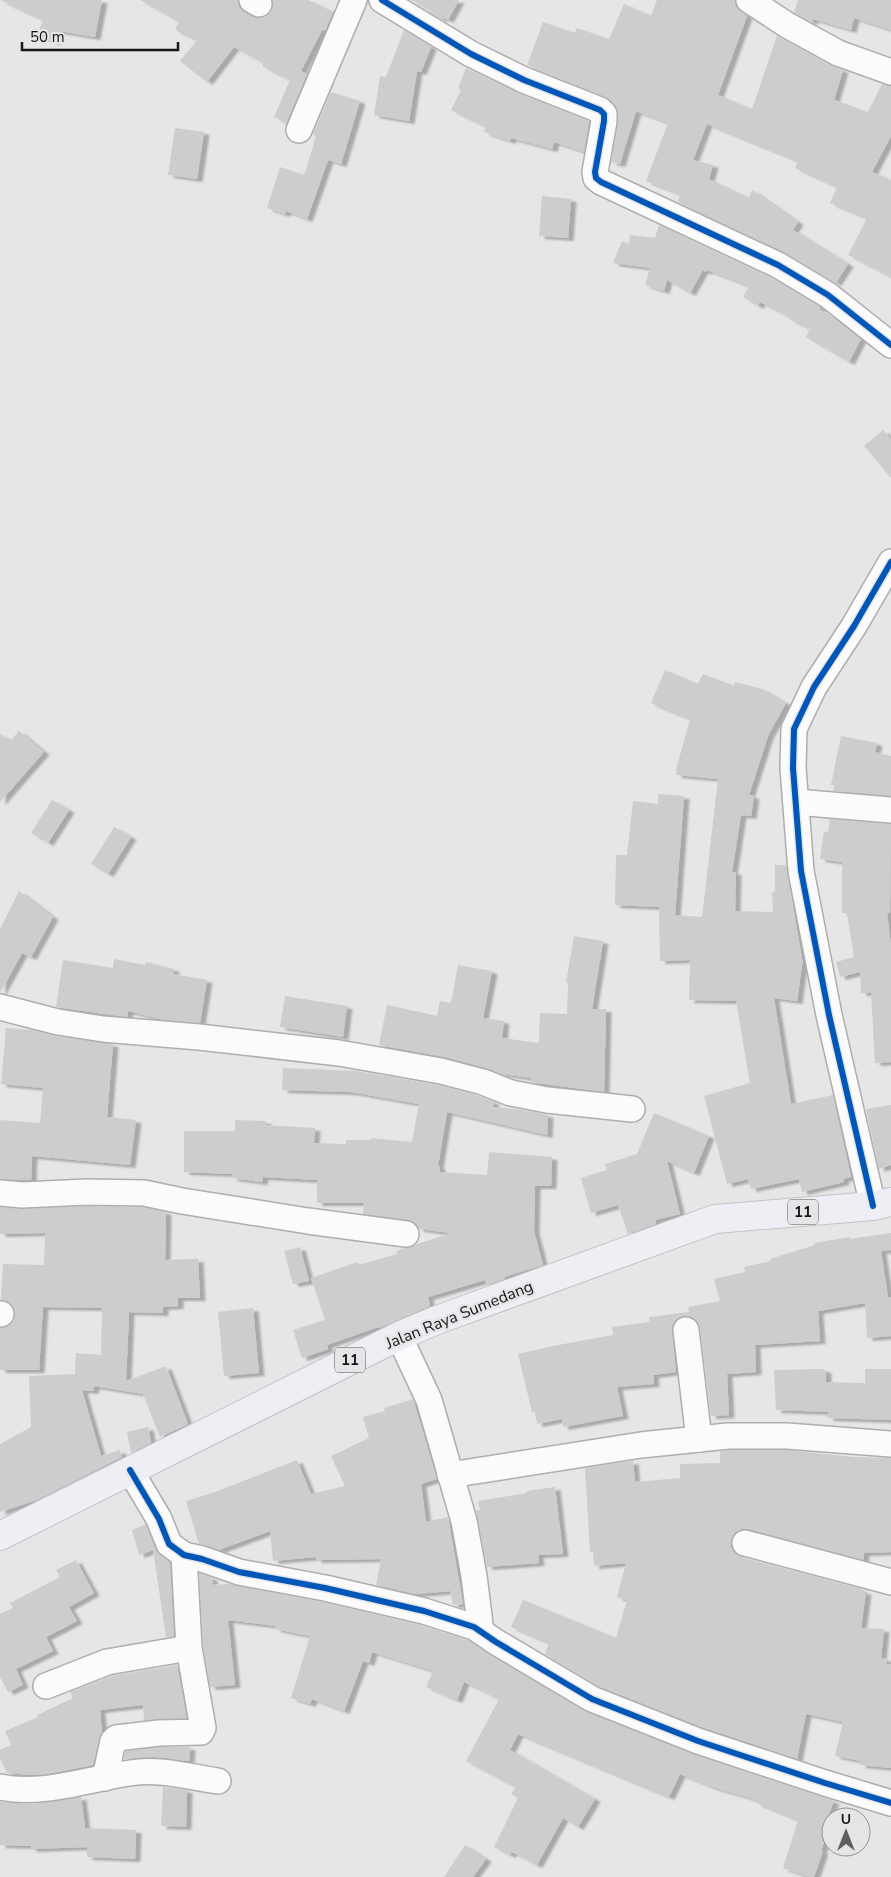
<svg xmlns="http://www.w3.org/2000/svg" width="891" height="1877" viewBox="0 0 891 1877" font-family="'Nunito Sans',sans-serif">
  <defs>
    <filter id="shadow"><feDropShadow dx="5.5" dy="3" stdDeviation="1" flood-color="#0004"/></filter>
  </defs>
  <rect width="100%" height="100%" fill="#e6e6e7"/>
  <!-- building -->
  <g fill="#cdcdce" filter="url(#shadow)">
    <polygon points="0,0 102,0 95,37 59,31 55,42 37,35 43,20"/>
    <polygon points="140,0 238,0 239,7 244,12 259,18 266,17 271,12 273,4 272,0 308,0 333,12 325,31 322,30 301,71 307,74 287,123 274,117 290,80 262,66 264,63 234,47 207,82 180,61 197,40 175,30 179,22"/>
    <polygon points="411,0 459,0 448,20 443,17 442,19 429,12 430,10"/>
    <polygon points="657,0 735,0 736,7 747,16 718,95 752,109 777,36 831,66 843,70 834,100 868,112 882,84 891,86 891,136 872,172 891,180 891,277 848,255 867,218 830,203 837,187 795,168 798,161 707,124 693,160 713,165 709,179 749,198 752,190 798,222 793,230 848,264 836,283 784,252 678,202 680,194 646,181 668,123 636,111 620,164 611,162 618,121 618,113 614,104 605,97 527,65 543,22 575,33 577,28 609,39 624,4 651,16"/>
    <polygon points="798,0 891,0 891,30 854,18 851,30 813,19 812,22 794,13"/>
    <polygon points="404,30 431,47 421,72 417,71 409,121 374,115 380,76 386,77"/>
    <polygon points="466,68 519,93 589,121 584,152 554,142 552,149 511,138 510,141 484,132 486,127 451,110 461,90 458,88"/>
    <polygon points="331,92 360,101 341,164 328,160 307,219 286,211 285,214 267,208 280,167 303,175 304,172 305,173 316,136 313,134"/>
    <polygon points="175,128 204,132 197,179 168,175"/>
    <polygon points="542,196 571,199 568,238 539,236"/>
    <polygon points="659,225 771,278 820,307 820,310 831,316 861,339 849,362 806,337 810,329 789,319 790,317 760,302 758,306 743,297 749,286 707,270 706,272 703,270 690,293 667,280 664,291 645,285 650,268 613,263 622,241 629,244 630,235 655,238"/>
    <polygon points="883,430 891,439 891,478 864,446"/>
    <polygon points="665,670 698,684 703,674 734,686 735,682 762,689 786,703 768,736 749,795 754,796 751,816 741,815 732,872 736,872 735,911 773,912 772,892 775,892 775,865 786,865 803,965 802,965 797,1001 774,998 791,1104 833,1095 851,1177 843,1179 844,1182 802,1192 799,1179 751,1189 748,1179 727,1184 704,1096 750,1083 736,1001 689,1000 690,960 660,961 659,907 615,905 616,855 627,855 633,801 658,804 658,794 684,796 675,915 702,917 718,779 676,775 677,766 690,719 651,703"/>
    <polygon points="19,731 44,752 0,802 0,734 10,741"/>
    <polygon points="841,736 877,743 875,752 891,756 891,796 833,791 834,785 831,785"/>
    <polygon points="52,800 69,810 48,843 31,833"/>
    <polygon points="830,819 891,824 890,913 887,913 891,946 891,1062 875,1063 871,993 861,993 860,972 840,977 836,962 854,957 847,913 842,913 842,862 820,859 824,832 828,832"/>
    <polygon points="114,827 131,837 108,874 91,864"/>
    <polygon points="19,891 53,917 31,957 22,953 0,993 0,929"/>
    <polygon points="574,936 603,941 592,1009 606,1009 604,1092 531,1082 531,1078 503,1074 487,1068 445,1057 379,1045 387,1005 437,1016 440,1001 451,1003 458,965 492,971 483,1018 504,1021 502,1038 539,1043 540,1013 567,1014 568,983 566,983"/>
    <polygon points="114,959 145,965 146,962 174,969 173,974 207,980 200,1023 164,1020 128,1011 127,1017 56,1007 63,960 113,968"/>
    <polygon points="285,996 347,1006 343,1037 280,1027"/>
    <polygon points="6,1028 33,1030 56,1036 113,1044 107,1117 136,1120 130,1165 32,1156 31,1180 0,1179 0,1120 40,1123 43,1088 1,1084"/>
    <polygon points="283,1068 356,1071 438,1085 479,1096 494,1102 493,1107 522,1110 548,1115 547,1135 447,1112 438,1166 440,1167 440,1172 487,1175 489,1152 552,1157 551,1186 535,1186 534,1231 543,1265 504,1277 505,1279 487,1285 485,1280 428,1297 430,1306 379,1328 378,1327 327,1345 328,1349 302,1358 293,1330 325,1320 311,1278 358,1262 359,1265 397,1254 396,1251 451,1233 419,1229 415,1223 408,1220 363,1214 364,1203 317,1203 317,1180 263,1177 262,1182 232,1178 233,1174 184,1172 184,1131 235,1131 235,1120 266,1121 265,1125 315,1128 314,1143 346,1144 346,1140 371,1140 371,1138 412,1142 419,1104 351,1092 282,1090"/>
    <polygon points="891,1105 891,1165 879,1169 866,1109"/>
    <polygon points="654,1113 709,1136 694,1173 667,1161 680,1214 655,1220 656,1224 628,1234 618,1205 591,1213 581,1178 607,1170 605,1164 637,1154"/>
    <polygon points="87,1206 142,1207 166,1212 165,1260 198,1259 200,1298 178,1298 178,1306 163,1307 163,1313 129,1312 126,1381 166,1366 188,1424 160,1437 143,1394 94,1386 93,1391 82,1390 101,1456 120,1450 122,1457 37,1500 0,1512 0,1444 31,1427 29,1376 75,1374 76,1353 101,1355 102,1308 43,1307 39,1370 0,1370 0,1328 9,1326 14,1321 15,1314 13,1306 8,1301 1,1300 3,1264 44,1265 45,1233 0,1234 0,1207 23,1209"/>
    <polygon points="891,1233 891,1250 881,1251 888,1297 891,1297 891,1336 867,1338 865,1303 818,1311 820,1341 755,1345 756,1372 727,1374 729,1415 711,1416 700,1328 698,1322 692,1317 684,1316 678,1318 673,1324 672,1331 676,1372 653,1375 654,1384 617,1387 623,1416 563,1427 562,1419 537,1424 535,1412 532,1412 518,1354 553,1346 613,1335 612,1327 649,1322 649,1317 689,1312 688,1307 720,1301 714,1279 745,1272 744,1267 771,1261 770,1259 815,1245 814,1243 850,1237 850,1239"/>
    <polygon points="300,1247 309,1281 293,1284 284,1251"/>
    <polygon points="253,1308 259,1373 224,1376 218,1312"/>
    <polygon points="823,1369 826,1371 826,1382 865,1383 865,1369 891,1369 891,1420 828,1418 828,1412 776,1410 774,1370"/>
    <polygon points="413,1399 437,1479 421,1484 426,1522 448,1517 463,1604 453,1605 450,1591 416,1594 376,1585 381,1559 316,1560 316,1557 273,1561 270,1531 219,1550 199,1544 186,1501 215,1492 297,1460 311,1494 345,1486 331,1456 369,1438 363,1417 385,1411 384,1408"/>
    <polygon points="148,1427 151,1443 131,1453 127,1432"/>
    <polygon points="729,1450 786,1450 853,1457 891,1458 891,1552 864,1553 863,1560 748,1529 741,1529 735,1533 731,1540 731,1547 735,1553 741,1557 861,1589 861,1591 866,1592 861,1628 884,1629 881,1658 887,1659 886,1664 891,1664 891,1768 860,1765 861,1761 835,1756 843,1722 806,1714 797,1759 703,1727 598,1686 545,1654 549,1643 511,1627 523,1600 616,1638 627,1600 617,1597 626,1563 594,1566 593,1552 590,1552 585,1468 633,1461 635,1482 680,1478 680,1464 720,1463 720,1451"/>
    <polygon points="555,1487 563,1554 538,1555 539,1563 487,1567 476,1510 480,1510 478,1501 527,1493 527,1491"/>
    <polygon points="146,1524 156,1550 170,1563 174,1636 166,1637 153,1550 139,1555 132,1530"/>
    <polygon points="76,1560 94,1593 69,1607 77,1621 46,1637 53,1651 16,1669 23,1685 8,1692 0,1677 0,1614 13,1608 10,1603 60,1577 56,1570"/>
    <polygon points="199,1573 212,1578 213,1585 229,1584 322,1602 420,1625 468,1640 587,1712 693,1754 834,1801 823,1828 828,1830 821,1851 823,1851 814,1877 809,1877 783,1868 798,1820 756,1803 757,1800 709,1786 680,1774 669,1797 518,1734 510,1750 595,1799 578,1827 563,1818 537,1865 512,1852 510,1855 494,1847 518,1798 511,1794 516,1787 466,1761 499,1699 464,1682 457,1700 426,1687 433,1671 372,1652 369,1663 363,1661 344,1711 312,1699 310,1704 291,1698 310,1636 275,1629 276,1626 228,1620 235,1685 210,1687 203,1646"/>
    <polygon points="177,1665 187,1718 144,1720 143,1705 100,1710 102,1733 93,1765 47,1774 32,1775 7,1773 0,1758 0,1750 11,1745 5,1731 38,1717 37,1715 73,1698 70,1692 111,1676"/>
    <polygon points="160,1747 190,1747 189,1761 153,1757 124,1759 125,1751"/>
    <polygon points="163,1787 187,1790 186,1827 161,1826"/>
    <polygon points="81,1797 85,1828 136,1830 135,1859 87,1857 87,1847 31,1849 31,1846 0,1845 0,1802 33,1804"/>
    <polygon points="465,1845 486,1859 473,1877 444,1877"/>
  </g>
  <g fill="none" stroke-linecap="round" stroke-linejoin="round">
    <!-- street casing -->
    <g stroke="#aeadaf" stroke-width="28">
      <g id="street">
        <polyline points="252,0 259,4"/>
        <polyline points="382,0 471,54 524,80 600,110 604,114 604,121 595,172 596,178 601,182 778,265 828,295 891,345"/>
        <polyline points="749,0 787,25 838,53 891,72"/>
        <polyline points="299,130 354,0"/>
        <polyline points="796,802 891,810"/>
        <polyline points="0,1007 58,1022 103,1029 199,1037 339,1053 441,1071 483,1082 511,1093 547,1100 632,1109"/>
        <polyline points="0,1193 22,1195 87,1192 144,1193 182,1201 308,1221 406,1234"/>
        <polyline points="873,1206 829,1015 801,871 793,768 794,729 814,687 854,626 891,562"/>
        <polyline points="0,1314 1,1314"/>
        <polyline points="686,1330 699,1439"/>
        <polyline points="399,1336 429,1400 464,1521 474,1576 481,1632"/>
        <polyline points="130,1470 159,1519 169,1544 184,1555 202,1559 239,1572 325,1588 424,1611 474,1627 496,1642 592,1699 698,1741 825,1783 891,1803"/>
        <polyline points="450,1475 641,1445 728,1436 787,1436 891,1444"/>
        <polyline points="745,1543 891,1582"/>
        <polyline points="46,1686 107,1662 189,1648"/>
        <polyline points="105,1778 113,1741 116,1738 159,1733 201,1732 203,1728 189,1648 184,1555"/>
        <path d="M0,1787C42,1796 88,1779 130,1773C159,1768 190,1777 218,1781"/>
      </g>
    </g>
    <!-- highway casing -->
    <g stroke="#c3c3c3" stroke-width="30">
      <polyline id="highway" points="0,1536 399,1336 437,1320 715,1219 873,1206 891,1202"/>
    </g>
    <!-- street -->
    <use href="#street" stroke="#fbfbfb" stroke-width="25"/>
    <!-- highway -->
    <use href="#highway" stroke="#efeef5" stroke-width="28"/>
    <!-- cycleway casing -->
    <g stroke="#e5e5e8" stroke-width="9">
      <g id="cycleway">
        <polyline points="382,0 471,54 524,80 600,110 604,114 604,121 595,172 596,178 601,182 778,265 828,295 891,345"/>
        <polyline points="873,1206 829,1015 801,871 793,768 794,729 814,687 854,626 891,562"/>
        <polyline points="130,1470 159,1519 169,1544 184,1555 202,1559 239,1572 325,1588 424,1611 474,1627 496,1642 592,1699 698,1741 825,1783 891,1803"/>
      </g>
    </g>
    <!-- cycleway -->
    <use href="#cycleway" stroke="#0057b8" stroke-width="6"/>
  </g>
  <g text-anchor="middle" stroke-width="5" stroke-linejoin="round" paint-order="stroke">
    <!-- shield labels -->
    <g fill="#e5e5e8" stroke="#545456" stroke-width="1">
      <rect x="788" y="1199.5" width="30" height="25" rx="4"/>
      <rect x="335" y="1347.5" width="30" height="25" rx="4"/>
    </g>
    <g font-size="15" font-weight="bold" fill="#161617">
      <text x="803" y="1217">11</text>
      <text x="350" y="1365">11</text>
    </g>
    <!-- street labels -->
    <g font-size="16" fill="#161617" stroke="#e5e5e8">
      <text transform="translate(459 1314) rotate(-22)" y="6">Jalan Raya Sumedang</text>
    </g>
  </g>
  <!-- north arrow -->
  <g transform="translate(846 1832)"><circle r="24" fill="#e5e5e8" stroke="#929294"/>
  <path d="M0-4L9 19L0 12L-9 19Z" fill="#5f5f60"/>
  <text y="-8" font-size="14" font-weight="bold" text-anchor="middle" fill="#161617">U</text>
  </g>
  <!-- scale -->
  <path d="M22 42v8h156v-8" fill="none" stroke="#161617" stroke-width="2.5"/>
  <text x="30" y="42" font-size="15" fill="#161617" stroke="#e5e5e8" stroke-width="4" paint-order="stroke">50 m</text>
</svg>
